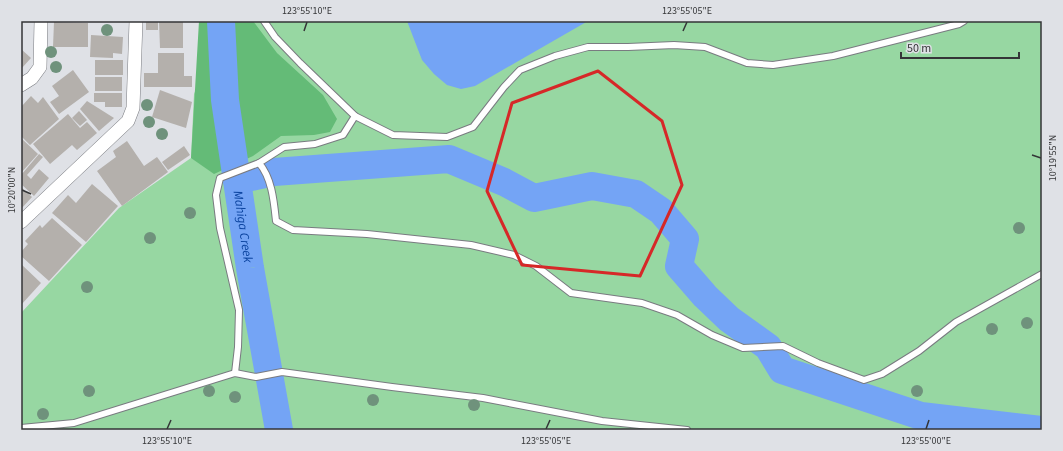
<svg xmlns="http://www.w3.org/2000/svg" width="1063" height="451" viewBox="0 0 1063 451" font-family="'Source Sans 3',sans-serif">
  <rect width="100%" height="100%" fill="#dfe1e6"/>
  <!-- green -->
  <polygon fill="#97d7a2" points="222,21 1042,21 1042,430 21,430 21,313 119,208 191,158 194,94"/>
  <!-- forest -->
  <polygon fill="#64bb77" points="199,21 253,21 277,53 323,95 337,119 330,132 314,135 281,136 253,156 214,174 191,158"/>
  <!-- water -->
  <polygon fill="#74a4f5" points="407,21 588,21 475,86 461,89 447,85 434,74 422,60"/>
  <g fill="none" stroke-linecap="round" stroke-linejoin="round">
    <!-- river -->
    <g stroke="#74a4f5" stroke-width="28">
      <path id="s1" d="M221,21L225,100L250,268L279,430"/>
      <polyline points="237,180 274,172 449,159 504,182 534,198 592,186 636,194 661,211 685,239 679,266 705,296 729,319 768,347 782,370 921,416 1041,430"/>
    </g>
  </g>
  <!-- building -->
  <g fill="#b4b0ac">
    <rect x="146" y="21" width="12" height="9"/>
    <polygon points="159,21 183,21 183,48 160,48"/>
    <polygon points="54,22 88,23 88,47 53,47"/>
    <polygon points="91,35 123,37 122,54 113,53 113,58 90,57"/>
    <polygon points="21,49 31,58 21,69"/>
    <polygon points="158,53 184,53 184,76 192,76 192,87 144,87 144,73 158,73"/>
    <rect x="95" y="60" width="28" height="15"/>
    <polygon points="73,70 89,92 59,114 50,102 59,96 52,86"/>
    <rect x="95" y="77" width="27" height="14"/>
    <polygon points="160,90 192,102 186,128 152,117"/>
    <polygon points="94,93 122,93 122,107 105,107 105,102 94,102"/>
    <polygon points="31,96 38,103 43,97 59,119 30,145 21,136 21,107"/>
    <polygon points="87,101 114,118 99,131 80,109"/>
    <polygon points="79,111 87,120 80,126 72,118"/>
    <polygon points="68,114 80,128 87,122 97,133 77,150 72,145 50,164 33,144"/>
    <polygon points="21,138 38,154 21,173"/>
    <polygon points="127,141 144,166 157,157 168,172 122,206 97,171 116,157 113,151"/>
    <polygon points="184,146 190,155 168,170 162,162"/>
    <polygon points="39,154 43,157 27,175 31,179 39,169 49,178 34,196 21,184 21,175"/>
    <polygon points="92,184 118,206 86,242 52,213 68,195 76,203"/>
    <polygon points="21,187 32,197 21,209"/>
    <polygon points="52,218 82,245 49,281 21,256 21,252 28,244 25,241 40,225 42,228"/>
    <polygon points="21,264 41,283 21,305"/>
  </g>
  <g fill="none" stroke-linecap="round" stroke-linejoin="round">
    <!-- lane casing -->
    <g stroke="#797b80" stroke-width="8">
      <g id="lane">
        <polyline points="264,21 275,37 300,63 355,116 393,135 447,137 473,127 504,87 520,70 555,56 588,47 628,47 674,45 705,47 747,63 773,65 833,56 959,24 964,21"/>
        <path d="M355,116L343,135L315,144L284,147L259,163C272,178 274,202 276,221L293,230L367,234L471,245L514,255L536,266L571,293L642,303L677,315L712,335L743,348L783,346L818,363L864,380L882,374L919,351L956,322L1042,274"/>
        <polyline points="235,373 238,347 239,310 220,228 216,195 220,178 259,163"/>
        <polyline points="21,428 74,423 235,373 256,377 282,372 392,387 483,398 602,421 687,430"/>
      </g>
    </g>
    <!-- street casing -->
    <g stroke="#797b80" stroke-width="14">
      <g id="street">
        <polyline points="21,85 32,78 40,67 41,21"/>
        <polyline points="21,222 128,121 133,108 136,21"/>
      </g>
    </g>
    <!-- lane -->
    <use href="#lane" stroke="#fff" stroke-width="6"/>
    <!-- street -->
    <use href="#street" stroke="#fff" stroke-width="13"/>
  </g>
  <!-- trees -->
  <g fill="#6f927c">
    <circle cx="107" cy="30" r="6"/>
    <circle cx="51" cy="52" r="6"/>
    <circle cx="56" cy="67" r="6"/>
    <circle cx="147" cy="105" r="6"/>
    <circle cx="149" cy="122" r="6"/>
    <circle cx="162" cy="134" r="6"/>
    <circle cx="190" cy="213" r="6"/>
    <circle cx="1019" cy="228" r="6"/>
    <circle cx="150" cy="238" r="6"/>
    <circle cx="87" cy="287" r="6"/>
    <circle cx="1027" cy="323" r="6"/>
    <circle cx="992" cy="329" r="6"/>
    <circle cx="89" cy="391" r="6"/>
    <circle cx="209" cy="391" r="6"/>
    <circle cx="917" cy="391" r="6"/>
    <circle cx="235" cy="397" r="6"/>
    <circle cx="373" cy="400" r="6"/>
    <circle cx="474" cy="405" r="6"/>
    <circle cx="43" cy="414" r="6"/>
  </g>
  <!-- marked area -->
  <path fill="none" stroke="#d62828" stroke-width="3" stroke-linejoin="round" d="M598,71L662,121L682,185L640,276L522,265L487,191L512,103Z"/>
  <!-- ticks -->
  <path fill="none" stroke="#343537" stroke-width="1.5" d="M304,31L307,22M683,31L687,22M1032,155L1041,158M22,190L31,194M167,429L171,420M546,429L550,420M926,429L929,420"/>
  <g text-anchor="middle" stroke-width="4" stroke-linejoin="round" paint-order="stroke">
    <!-- water labels -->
    <g font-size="13" font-style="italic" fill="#0d45a1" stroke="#dfe1e6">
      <text dy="5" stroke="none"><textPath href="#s1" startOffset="207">Mahiga Creek</textPath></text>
    </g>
  </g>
  <!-- border -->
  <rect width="1063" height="451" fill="none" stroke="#dfe1e6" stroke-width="44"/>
  <!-- scale -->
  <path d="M901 52v6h118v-6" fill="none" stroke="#343537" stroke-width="2"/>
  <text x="907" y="52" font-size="12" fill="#343537" stroke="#dfe1e6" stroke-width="3" paint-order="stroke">50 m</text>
  <rect x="22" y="22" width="1019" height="407" fill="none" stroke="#343537" stroke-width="1.5"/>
  <g font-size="10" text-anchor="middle" fill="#343537">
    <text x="307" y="14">123°55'10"E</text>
    <text x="687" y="14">123°55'05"E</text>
    <text transform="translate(1052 158) rotate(-90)" y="4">10°19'55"N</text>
    <text transform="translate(11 190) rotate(-90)" y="4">10°20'00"N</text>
    <text x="167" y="444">123°55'10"E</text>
    <text x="546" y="444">123°55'05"E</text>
    <text x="926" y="444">123°55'00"E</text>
  </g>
</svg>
